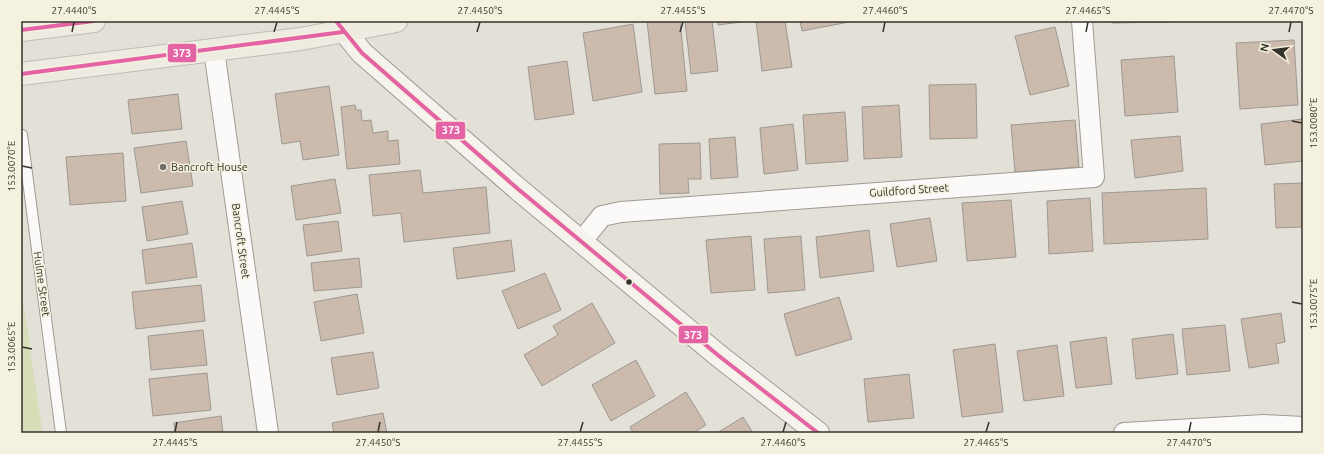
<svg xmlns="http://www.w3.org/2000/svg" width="1324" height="454" viewBox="0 0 1324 454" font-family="Ubuntu,sans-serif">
  <rect width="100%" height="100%" fill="#e3e0d7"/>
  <!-- green -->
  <polygon fill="#d7ddb7" points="21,286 41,423 43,433 21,433"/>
  <!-- building -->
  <g fill="#ccbbad" stroke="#9d9893">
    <polygon points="647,21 680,21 687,91 655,94"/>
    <polygon points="685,21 712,21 718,71 691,74"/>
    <polygon points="718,21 749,21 718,25"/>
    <polygon points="756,21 785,21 792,67 762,71"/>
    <polygon points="800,21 849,21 849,22 802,31"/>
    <polygon points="1112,21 1170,21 1170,22 1112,23"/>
    <polygon points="633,24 642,92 593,101 583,33"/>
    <polygon points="1055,27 1069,86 1030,95 1015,36"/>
    <polygon points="1294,40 1298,105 1240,109 1236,43"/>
    <polygon points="1174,56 1178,112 1125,116 1121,60"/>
    <polygon points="567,61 574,114 535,120 528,67"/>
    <polygon points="976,84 977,138 930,139 929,85"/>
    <polygon points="329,86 339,155 303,160 300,141 282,144 275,94"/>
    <polygon points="178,94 182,129 132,134 128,100"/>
    <polygon points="355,105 356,110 361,110 362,121 371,120 373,133 388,131 388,141 398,140 400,164 347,169 341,107"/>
    <polygon points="899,105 902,157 864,159 862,107"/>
    <polygon points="845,112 848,161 806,164 803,115"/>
    <polygon points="1303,119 1303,161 1265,165 1261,124"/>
    <polygon points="1075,120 1079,167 1015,172 1011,125"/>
    <polygon points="793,124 798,170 764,174 760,128"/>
    <polygon points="1180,136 1183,171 1135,178 1131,140"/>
    <polygon points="735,137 738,177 711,179 709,139"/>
    <polygon points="186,141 193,186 141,193 134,148"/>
    <polygon points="700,143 701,179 688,179 689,193 660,194 659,144"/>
    <polygon points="123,153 126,201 70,205 66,157"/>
    <polygon points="420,170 423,193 486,187 490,233 404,242 401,213 373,216 369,175"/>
    <polygon points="335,179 341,213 296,220 291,186"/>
    <polygon points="1303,183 1303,227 1276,228 1274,184"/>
    <polygon points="1206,188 1208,239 1104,244 1102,193"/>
    <polygon points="1090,198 1093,251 1049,254 1047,201"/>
    <polygon points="1011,200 1016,257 967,261 962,203"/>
    <polygon points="182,201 188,234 147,241 142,207"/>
    <polygon points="930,218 937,261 897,267 890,224"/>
    <polygon points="338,221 342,251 307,256 303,225"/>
    <polygon points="869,230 874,271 820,278 816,237"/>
    <polygon points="751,236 755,290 711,293 706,240"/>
    <polygon points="801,236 805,290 768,293 764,239"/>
    <polygon points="511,240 515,271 457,279 453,248"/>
    <polygon points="192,243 197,277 146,284 142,250"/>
    <polygon points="359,258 362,287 314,291 311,263"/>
    <polygon points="545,273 561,310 518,329 502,291"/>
    <polygon points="201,285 205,321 136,329 132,292"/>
    <polygon points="357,294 364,333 321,341 314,302"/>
    <polygon points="839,297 852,339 796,356 784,314"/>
    <polygon points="592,303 615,343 542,386 524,355 558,335 553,326"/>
    <polygon points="1281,313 1285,342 1276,344 1279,363 1249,368 1241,319"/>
    <polygon points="1225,325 1230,371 1187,375 1182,329"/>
    <polygon points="203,330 207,365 151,370 148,336"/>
    <polygon points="1173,334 1178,374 1136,379 1132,339"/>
    <polygon points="1106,337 1112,384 1076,388 1070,342"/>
    <polygon points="995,344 1003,412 962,417 953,350"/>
    <polygon points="1057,345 1064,396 1024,401 1017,351"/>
    <polygon points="373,352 379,388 337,395 331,358"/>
    <polygon points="636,360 655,396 611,421 592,385"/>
    <polygon points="207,373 211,410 153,416 149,379"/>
    <polygon points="909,374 914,418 868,422 864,379"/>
    <polygon points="686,392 706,425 693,433 633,433 630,427"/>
    <polygon points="383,413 387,433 334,433 332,423"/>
    <polygon points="221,416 223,433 175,433 174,423"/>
    <polygon points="743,417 753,433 717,433"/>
  </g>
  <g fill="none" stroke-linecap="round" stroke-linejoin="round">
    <!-- lane casing -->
    <g stroke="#9e9b94" stroke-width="12">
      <polyline id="lane" points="22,135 61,433"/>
    </g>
    <!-- street casing -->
    <g stroke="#9e9b94" stroke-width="22">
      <g id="street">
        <polyline points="214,50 268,433"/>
        <polyline points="581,242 602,216 621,212 1094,177 1082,21"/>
        <polyline points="1124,433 1264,425 1303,427"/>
      </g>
    </g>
    <!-- secondary casing -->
    <g stroke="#9e9b94" stroke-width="24">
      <polyline id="secondary" points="336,21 362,53 518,189 719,356 818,433"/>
    </g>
    <!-- primary casing -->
    <g stroke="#bdbcb7" stroke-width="24">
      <g id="primary">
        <polyline points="21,30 94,21"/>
        <polyline points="21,74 301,39 396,21"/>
      </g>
    </g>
    <!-- lane -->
    <use href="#lane" stroke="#fbfaf9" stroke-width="10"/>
    <!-- street -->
    <use href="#street" stroke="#fbfaf9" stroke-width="20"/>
    <!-- secondary -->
    <use href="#secondary" stroke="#f5f3ed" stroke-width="22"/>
    <!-- primary -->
    <use href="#primary" stroke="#eeebe1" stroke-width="22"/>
    <!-- bus-1 casing -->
    <g stroke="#f5f1df" stroke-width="7">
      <g id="bus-1">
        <polyline points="336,21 362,53 518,189 719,356 818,433"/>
        <polyline points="21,30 94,21"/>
        <polyline points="21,74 343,32"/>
      </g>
    </g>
    <!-- bus-1 -->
    <use href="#bus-1" stroke="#e463a4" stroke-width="4"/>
  </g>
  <!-- ticks -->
  <path fill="none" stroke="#34332c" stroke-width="1.5" d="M72,32L74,22M274,32L277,22M477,32L480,22M680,32L683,22M883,32L885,22M1086,32L1088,22M1289,32L1291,22M1292,121L1302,123M22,166L32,168M1292,302L1302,304M22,347L32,349M175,432L177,422M378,432L380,422M580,432L583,422M783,432L786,422M986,432L989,422M1189,432L1191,422"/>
  <!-- markers -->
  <circle fill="#717068" stroke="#f5f1df" stroke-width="1.5" cx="163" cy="167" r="4"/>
  <circle fill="#34332c" stroke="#f5f1df" stroke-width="1.5" cx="629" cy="282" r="3.5"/>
  <g text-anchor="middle" stroke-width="3" stroke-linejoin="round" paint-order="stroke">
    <!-- poi labels -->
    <g font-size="11" fill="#34332c" stroke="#f5f1df" text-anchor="start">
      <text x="171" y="171">Bancroft House</text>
    </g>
    <!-- street labels -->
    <g font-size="11" fill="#34332c" stroke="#f5f1df">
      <text transform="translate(909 190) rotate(-4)" y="4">Guildford Street</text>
      <text transform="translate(241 241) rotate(82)" y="4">Bancroft Street</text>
      <text transform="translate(42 284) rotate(82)" y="4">Hulme Street</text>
    </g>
  </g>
  <g stroke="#f5f1df" stroke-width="1.5">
    <rect x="167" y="43" width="30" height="20" rx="4" fill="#e463a4"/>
    <rect x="435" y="121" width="31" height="19" rx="4" fill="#e463a4"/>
    <rect x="678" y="325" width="31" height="19" rx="4" fill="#e463a4"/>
  </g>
  <g font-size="11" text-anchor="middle" font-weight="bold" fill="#fff">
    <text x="182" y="57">373</text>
    <text x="451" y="134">373</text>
    <text x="693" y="339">373</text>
  </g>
  <!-- border -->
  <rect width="1324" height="454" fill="none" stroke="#f5f1df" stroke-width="44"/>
  <!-- north arrow -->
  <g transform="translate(1274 50) rotate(284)" stroke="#f5f1df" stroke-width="3" paint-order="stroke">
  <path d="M0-3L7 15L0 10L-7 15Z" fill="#34332c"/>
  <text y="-6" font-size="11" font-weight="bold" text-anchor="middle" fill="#34332c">N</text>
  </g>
  <rect x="22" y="22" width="1280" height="410" fill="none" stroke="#34332c" stroke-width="1.5"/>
  <g font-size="10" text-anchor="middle" fill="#34332c">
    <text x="74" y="14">27.4440°S</text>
    <text x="277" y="14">27.4445°S</text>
    <text x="480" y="14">27.4450°S</text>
    <text x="683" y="14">27.4455°S</text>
    <text x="885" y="14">27.4460°S</text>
    <text x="1088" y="14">27.4465°S</text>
    <text x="1291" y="14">27.4470°S</text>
    <text transform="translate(1313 123) rotate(-90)" y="4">153.0080°E</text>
    <text transform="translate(11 166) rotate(-90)" y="4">153.0070°E</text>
    <text transform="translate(1313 304) rotate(-90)" y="4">153.0075°E</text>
    <text transform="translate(11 347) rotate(-90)" y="4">153.0065°E</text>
    <text x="175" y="446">27.4445°S</text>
    <text x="378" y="446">27.4450°S</text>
    <text x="580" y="446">27.4455°S</text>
    <text x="783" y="446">27.4460°S</text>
    <text x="986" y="446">27.4465°S</text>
    <text x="1189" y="446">27.4470°S</text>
  </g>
</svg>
